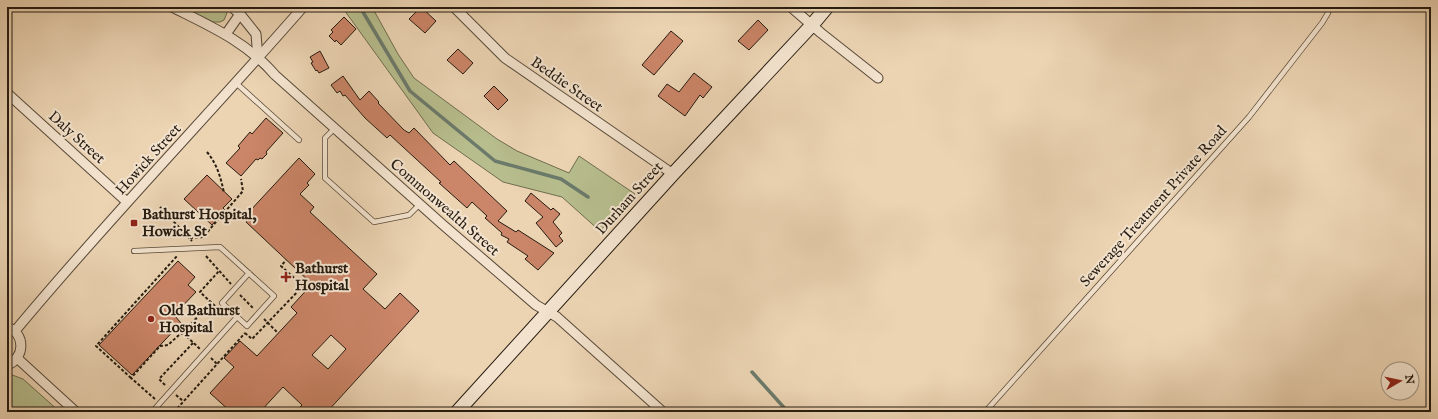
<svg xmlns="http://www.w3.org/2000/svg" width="1438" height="419" viewBox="0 0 1438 419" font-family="'IM FELL English',serif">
  <rect width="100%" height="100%" fill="#ecd4b3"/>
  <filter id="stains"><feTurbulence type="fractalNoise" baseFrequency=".005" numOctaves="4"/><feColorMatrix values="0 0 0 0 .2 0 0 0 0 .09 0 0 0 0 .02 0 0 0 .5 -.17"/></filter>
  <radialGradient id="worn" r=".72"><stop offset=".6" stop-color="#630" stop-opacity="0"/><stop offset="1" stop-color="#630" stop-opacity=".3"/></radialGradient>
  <!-- green -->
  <g fill="#b7bd8d" stroke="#6e6c4e">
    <polygon points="183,7 225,7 227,13 224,20 220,22 213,22"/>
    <polygon points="342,7 372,7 398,54 414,78 497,139 517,151 569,173 579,156 635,194 600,231 562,197 503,182 433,133"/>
    <polygon points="7,373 23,379 60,412 7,412"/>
  </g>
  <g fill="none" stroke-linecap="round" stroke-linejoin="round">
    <!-- stream -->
    <g stroke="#6b7a6b" stroke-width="3.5">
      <polyline points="360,7 410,91 495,161 561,179 588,197"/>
      <polyline points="752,372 788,412"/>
    </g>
  </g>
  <!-- building -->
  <g fill="#cb8568" stroke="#251b10" fill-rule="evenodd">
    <polygon points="421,7 436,21 425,33 409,19"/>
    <polygon points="344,17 356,29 341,45 336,40 335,42 329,36 333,32 331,30"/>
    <polygon points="758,20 768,30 749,50 738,41"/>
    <polygon points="671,31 683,41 654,75 642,65"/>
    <polygon points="458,49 473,63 463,74 447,60"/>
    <polygon points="320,51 329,68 319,73 317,70 316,71 311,63 313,62 310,57"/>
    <polygon points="694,73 712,87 703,98 700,95 685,116 658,96 667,84 679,92"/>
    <polygon points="343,76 360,100 369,91 379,102 378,103 404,130 409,133 414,128 450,165 454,161 507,211 498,221 516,232 518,230 554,253 538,270 525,259 528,256 507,242 509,239 501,235 502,233 485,218 487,216 472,202 467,208 439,183 441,182 390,135 387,138 365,118 345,95 343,96 340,91 337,93 331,85"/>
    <polygon points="494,86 508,100 498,110 484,96"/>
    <polygon points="266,118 283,133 266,152 267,154 262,159 260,158 258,160 256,159 241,176 226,163 240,148 238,146 250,132 252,134"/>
    <path d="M299,158L315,174L307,183L309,185L300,194L314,207L310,212L377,274L363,289L385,309L400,293L419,311L327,412H295L302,405L283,387L260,412H231L210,393L234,367L224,358L240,341L257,356L297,313L291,307L312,284L246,222L251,216L248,213ZM331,335L346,349L328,369L312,355Z"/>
    <polygon points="207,175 232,199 223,208 225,210 212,225 184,199"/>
    <polygon points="531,193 551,210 553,208 560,214 553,222 562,233 559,236 563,241 556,247 536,223 543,217 525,201"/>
    <polygon points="178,261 195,277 188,285 196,292 174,315 181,323 132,375 99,345"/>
  </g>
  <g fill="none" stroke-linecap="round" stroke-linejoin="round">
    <!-- service casing -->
    <g stroke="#574939" stroke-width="6">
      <g id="service">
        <polyline points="236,83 299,140"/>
        <polyline points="335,128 325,138 325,178 374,222 409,215 420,204"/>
        <polyline points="134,251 220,247 274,296 247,326 222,303 249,273"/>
        <polyline points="152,412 237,317"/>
        <polyline points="985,412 1249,117 1322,23 1328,13 1329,7"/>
      </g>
    </g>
    <!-- minor casing -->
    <g stroke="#574939" stroke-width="11">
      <g id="minor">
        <path d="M172,7C210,26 247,42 275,75L442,224L536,305L557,317L663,412"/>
        <polyline points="232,7 240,14 256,34 258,58"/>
        <polyline points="454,7 505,58 673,174"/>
        <polyline points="791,7 821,33 878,78"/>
        <polyline points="226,34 240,14"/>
        <polyline points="7,93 127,202"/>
        <path d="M7,327C26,333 25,359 7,365"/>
        <path d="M15,331C107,220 208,116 303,7"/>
        <polyline points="17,358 76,412"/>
      </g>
    </g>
    <!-- secondary casing -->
    <g stroke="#251b10" stroke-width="15">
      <polyline id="secondary" points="457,412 673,174 812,25 827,7"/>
    </g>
    <!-- path -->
    <g stroke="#251b10" stroke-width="2" stroke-dasharray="3 2" stroke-linecap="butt">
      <path d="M207,152C217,164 221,178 224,193"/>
      <polyline points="160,207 192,241"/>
      <polyline points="190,238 203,237 243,191 241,179"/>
      <polyline points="206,256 231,284"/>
      <polyline points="240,295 254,309"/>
      <polyline points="215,306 200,292 219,271"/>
      <polyline points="264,319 278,333"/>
      <polyline points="183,333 200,349"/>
      <polyline points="245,333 252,339 303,286 281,266 286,260"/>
      <polyline points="211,358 217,364"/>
      <polyline points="131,378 96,346 177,256"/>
      <polyline points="165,385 159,379 193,343"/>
      <polyline points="176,395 183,401"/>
      <polyline points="155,399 131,378 160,346 168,345 179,335 183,333 211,302"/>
      <polyline points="174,412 245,333"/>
    </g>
    <!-- service -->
    <use href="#service" stroke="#f3e3ce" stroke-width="4.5"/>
    <!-- minor -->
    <use href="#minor" stroke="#f3e3ce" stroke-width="9"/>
    <!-- secondary -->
    <use href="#secondary" stroke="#f3e3ce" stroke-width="13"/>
  </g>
  <!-- markers -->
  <g fill="#8f2418" stroke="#f3e3ce" stroke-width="1.5">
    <rect x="130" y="219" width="8" height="8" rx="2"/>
    <path d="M284 271h4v4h4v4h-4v4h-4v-4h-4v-4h4z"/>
    <circle cx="151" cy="319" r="4"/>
  </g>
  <g text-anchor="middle" stroke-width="4" stroke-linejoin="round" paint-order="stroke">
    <!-- street labels -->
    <g font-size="15" fill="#251b10" stroke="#f3e3ce">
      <text transform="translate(567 84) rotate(35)" y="5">Beddie Street</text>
      <text transform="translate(77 137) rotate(42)" y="5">Daly Street</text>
      <text transform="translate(148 159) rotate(-48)" y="5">Howick Street</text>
      <text transform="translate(629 198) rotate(-48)" y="5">Durham Street</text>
      <text transform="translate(1153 206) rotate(-48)" y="5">Sewerage Treatment Private Road</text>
      <text transform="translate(445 207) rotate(41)" y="5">Commonwealth Street</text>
    </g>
    <!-- poi labels -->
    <g font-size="15" font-weight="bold" fill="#251b10" stroke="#f3e3ce" text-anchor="start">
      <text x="142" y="219">Bathurst Hospital,<tspan x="142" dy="17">Howick St</tspan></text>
      <text x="295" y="273">Bathurst<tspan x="295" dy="17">Hospital</tspan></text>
      <text x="159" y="315">Old Bathurst<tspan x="159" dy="17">Hospital</tspan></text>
    </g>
  </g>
  <!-- margin -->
  <rect width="1438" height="419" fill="none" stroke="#ecd4b3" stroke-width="24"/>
  <rect x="8" y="8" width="1422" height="403" fill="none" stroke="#251b10" stroke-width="2"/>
  <rect x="12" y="12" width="1414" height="395" fill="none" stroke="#251b10"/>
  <!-- north arrow -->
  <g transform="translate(1400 381) rotate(81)"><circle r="19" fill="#f3e3ce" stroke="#a19382"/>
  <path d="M0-3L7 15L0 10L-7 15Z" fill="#8f2418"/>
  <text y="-6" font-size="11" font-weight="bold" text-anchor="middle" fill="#251b10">N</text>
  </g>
  <rect width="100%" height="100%" filter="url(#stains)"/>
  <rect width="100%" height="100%" fill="url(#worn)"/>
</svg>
